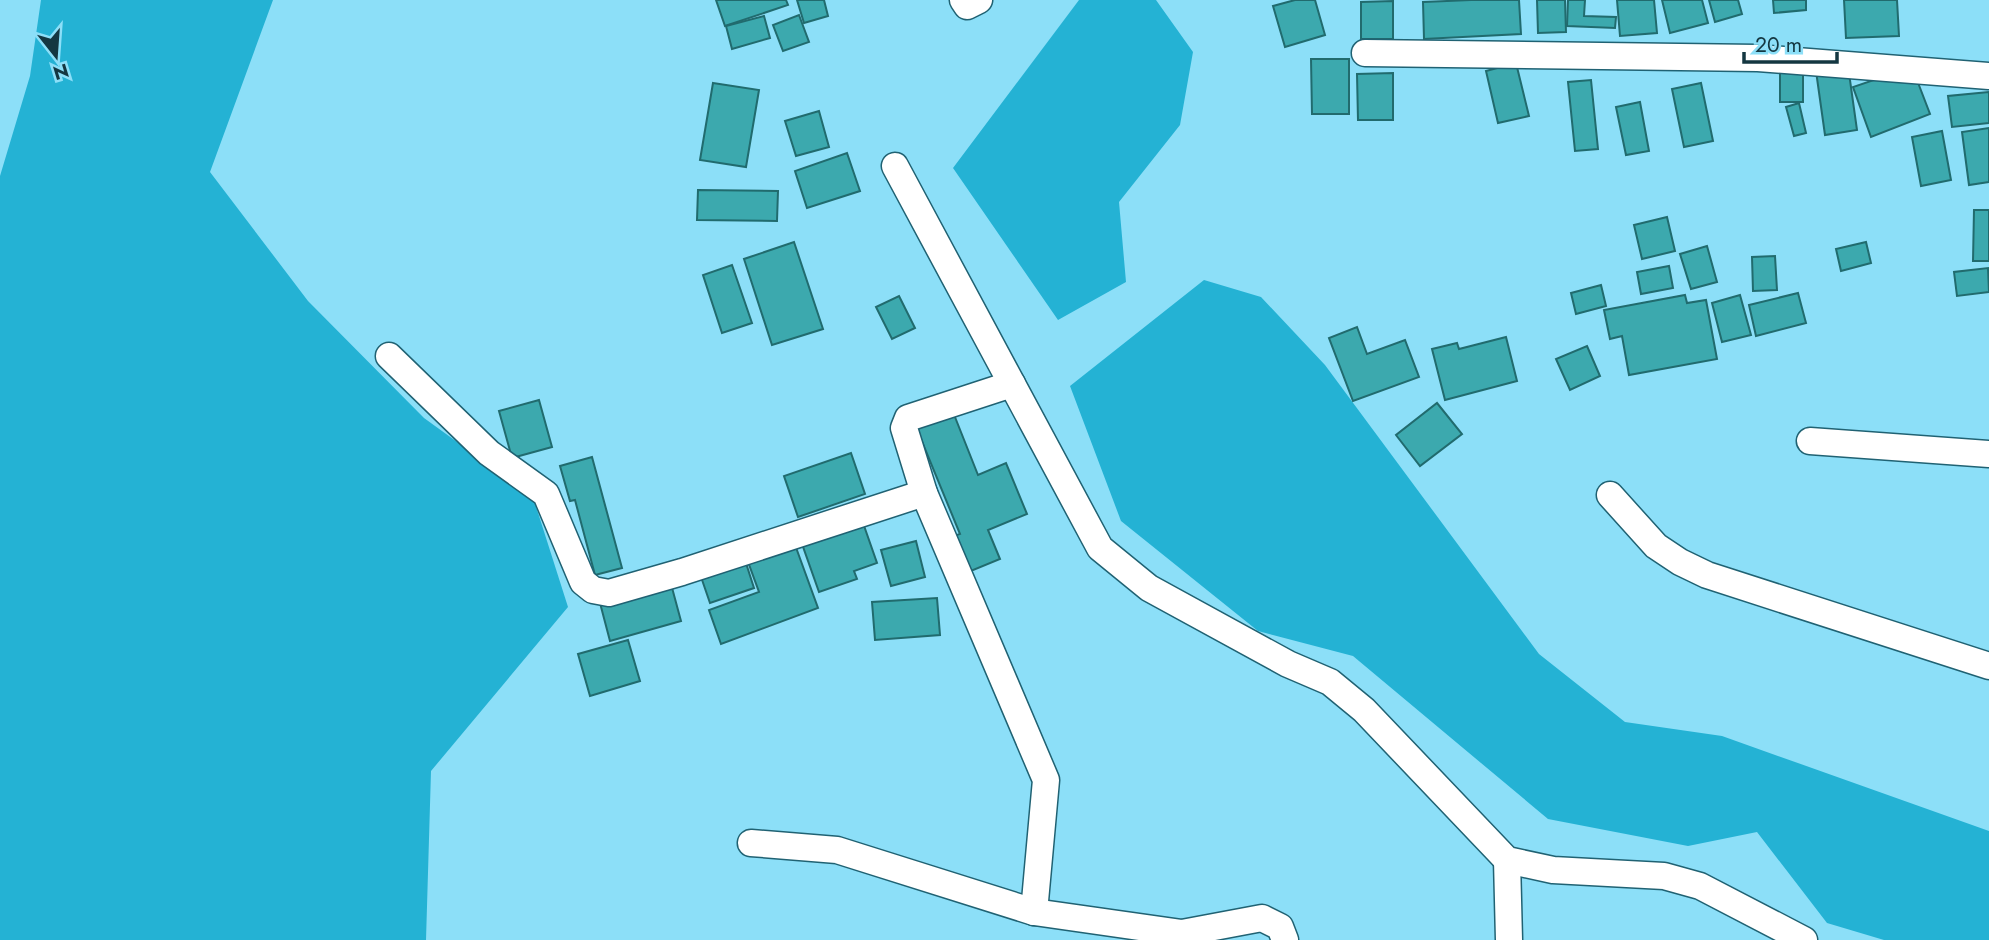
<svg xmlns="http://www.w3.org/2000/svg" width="1989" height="940" viewBox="0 0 1989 940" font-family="Jost,sans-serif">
  <rect width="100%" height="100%" fill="#8cdff8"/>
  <!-- water -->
  <g fill="#24b2d4">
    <polygon points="41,0 273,0 210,172 308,301 424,418 533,497 568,607 431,771 426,940 0,940 0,176 30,76"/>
    <polygon points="1079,0 1156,0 1193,52 1180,125 1119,202 1126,282 1058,320 953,168"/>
    <polygon points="1204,280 1261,297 1325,365 1539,654 1625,722 1722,736 1989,831 1989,940 1884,940 1827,923 1757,832 1688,846 1548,819 1353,656 1258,631 1121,521 1070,386"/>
  </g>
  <!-- building -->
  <g fill="#3ca9ae" stroke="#216b6e" stroke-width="2">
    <polygon points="716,0 786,0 788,5 725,26"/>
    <polygon points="797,0 824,0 828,16 804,23"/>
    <polygon points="1295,0 1315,0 1325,35 1285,47 1273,6"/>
    <polygon points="1471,0 1519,0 1521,34 1424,39 1423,2"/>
    <polygon points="1537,0 1565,0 1566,32 1538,33"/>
    <polygon points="1568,0 1585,0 1584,16 1616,17 1615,28 1567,26"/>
    <polygon points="1617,0 1654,0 1657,33 1620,36"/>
    <polygon points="1662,0 1702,0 1708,23 1670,33"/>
    <polygon points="1709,0 1738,0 1742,14 1715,22"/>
    <polygon points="1773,0 1806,0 1806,10 1774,13"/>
    <polygon points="1844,0 1897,0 1899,36 1846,38"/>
    <polygon points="1393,1 1393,39 1361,39 1361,2"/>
    <polygon points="799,15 809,42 783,51 773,25"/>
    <polygon points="764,16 770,38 732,49 726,26"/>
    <polygon points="1311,59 1349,59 1349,114 1312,114"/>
    <polygon points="1516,63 1529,116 1498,123 1486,71"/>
    <polygon points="1848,66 1857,130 1825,135 1816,71"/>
    <polygon points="1912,67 1930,114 1871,137 1853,87"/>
    <polygon points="1803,72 1803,102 1780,102 1780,73"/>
    <polygon points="1393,73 1393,120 1358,120 1357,74"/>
    <polygon points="1591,80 1598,149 1575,151 1568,82"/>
    <polygon points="713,83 759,90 746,167 700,160"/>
    <polygon points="1701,83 1713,141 1684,147 1672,89"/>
    <polygon points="1989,92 1989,123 1952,127 1948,96"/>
    <polygon points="1640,102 1649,151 1626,155 1616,107"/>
    <polygon points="1799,103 1806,133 1794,136 1786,107"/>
    <polygon points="819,111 829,147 796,156 785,121"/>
    <polygon points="1989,128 1989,182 1969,185 1962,132"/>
    <polygon points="1942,131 1951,180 1921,186 1912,137"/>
    <polygon points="847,153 860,191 807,208 795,171"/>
    <polygon points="698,190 778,191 777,221 697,220"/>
    <polygon points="1974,210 1989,210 1989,261 1973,261"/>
    <polygon points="1667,217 1675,251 1642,259 1634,225"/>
    <polygon points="794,242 823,329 772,345 744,259"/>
    <polygon points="1866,242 1871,263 1841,271 1836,249"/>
    <polygon points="1707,246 1717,282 1691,289 1680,254"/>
    <polygon points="1775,256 1777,290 1753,291 1752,257"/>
    <polygon points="732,265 752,323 722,333 703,275"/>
    <polygon points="1669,266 1673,288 1641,294 1637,272"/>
    <polygon points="1988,268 1989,292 1957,296 1954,272"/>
    <polygon points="1601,285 1606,306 1576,314 1571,293"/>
    <polygon points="1798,293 1806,323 1756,336 1749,305"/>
    <polygon points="1685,295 1687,303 1706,300 1717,359 1629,375 1622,336 1610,339 1604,310"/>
    <polygon points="1740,295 1751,335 1722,342 1712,303"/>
    <polygon points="899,296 915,328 892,339 876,307"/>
    <polygon points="1357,327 1367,354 1405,340 1419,377 1353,401 1329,338"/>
    <polygon points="1506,337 1517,381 1445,400 1432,349 1457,343 1459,349"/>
    <polygon points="1587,346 1600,376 1570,390 1556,359"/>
    <polygon points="539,400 552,447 512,458 499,411"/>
    <polygon points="1437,403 1462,434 1420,466 1396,435"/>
    <polygon points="953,412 978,475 1006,463 1027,514 988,530 1000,559 966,573 951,537 960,534 916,427"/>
    <polygon points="851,453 865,494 798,517 784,476"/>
    <polygon points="592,457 622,568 595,575 575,500 570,501 560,466"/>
    <polygon points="862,520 877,563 854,571 857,579 819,592 801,541"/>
    <polygon points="916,541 925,577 891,586 881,550"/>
    <polygon points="794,542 818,608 721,644 709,610 759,592 747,559"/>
    <polygon points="745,560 754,588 710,603 700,574"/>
    <polygon points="671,584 681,621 610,641 600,603"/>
    <polygon points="937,598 940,635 875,640 872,602"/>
    <polygon points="628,640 640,681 590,696 578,654"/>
  </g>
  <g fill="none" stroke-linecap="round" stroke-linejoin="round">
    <!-- minor casing -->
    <g stroke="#206273" stroke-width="29">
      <g id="minor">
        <polyline points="963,0 967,6 979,0"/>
        <polyline points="1365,53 1758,58 1989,76"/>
        <polyline points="895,166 1100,548 1149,588 1288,664 1330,682 1364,710 1507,860 1553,870 1664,876 1700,886 1804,940"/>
        <polyline points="389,356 489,453 546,494 583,582 593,590 609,593 682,572 924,493"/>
        <polyline points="1012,384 908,418 904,428 924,493 1046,780 1034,912"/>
        <polyline points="1810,441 1989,454"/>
        <polyline points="1610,495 1656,546 1680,562 1707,575 1989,666"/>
        <polyline points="751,843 837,850 1034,912 1182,933 1262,918 1280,927 1285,940"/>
        <polyline points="1507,860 1509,940"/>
      </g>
    </g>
    <!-- minor -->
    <use href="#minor" stroke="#fff" stroke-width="26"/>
  </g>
  <!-- north arrow -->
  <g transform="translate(56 56) rotate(163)" stroke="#8cdff8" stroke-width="5" paint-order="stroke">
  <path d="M0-5L12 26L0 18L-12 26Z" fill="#143741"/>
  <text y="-10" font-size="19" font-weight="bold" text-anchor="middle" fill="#143741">N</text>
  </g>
  <!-- scale -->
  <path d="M1744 52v10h93v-10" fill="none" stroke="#143741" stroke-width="3.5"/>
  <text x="1755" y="52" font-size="21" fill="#143741" stroke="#8cdff8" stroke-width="5" paint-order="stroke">20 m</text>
</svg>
